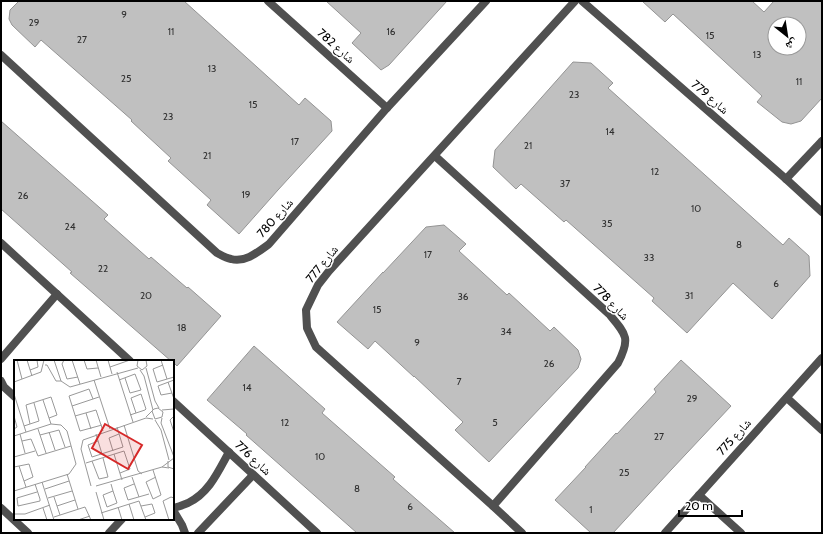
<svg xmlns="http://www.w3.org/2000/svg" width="823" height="534" viewBox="0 0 823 534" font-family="Cabin,'Noto Naskh Arabic',sans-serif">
  <rect width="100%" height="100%" fill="#fff"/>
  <!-- building -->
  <g fill="#c0c0c0" stroke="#949494" fill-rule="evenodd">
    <polygon points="19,1 184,1 299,105 305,98 331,121 332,131 278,190 239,234 207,205 211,200 168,161 171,158 131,121 132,120 41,40 35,47 12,25 9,19 10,10"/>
    <polygon points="326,1 447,1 389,65 381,70 352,43 361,33"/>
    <path d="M642,1H752L764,12L774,1H822V98L801,121L791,124L782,122L757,102L762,96L673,14L665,22ZM775,24H799V48H775Z"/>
    <polygon points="573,62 591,63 613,83 608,88 783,245 789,238 809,256 810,276 772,319 733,283 687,333 652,301 654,298 566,220 564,222 521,184 516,189 493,167 495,150"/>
    <polygon points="1,121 108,215 104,219 149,259 151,257 187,288 188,287 221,316 177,366 173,362 173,361 171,361 70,273 72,272 1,209"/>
    <polygon points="444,225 466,244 459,251 507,295 509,293 550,331 554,327 578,350 581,359 578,368 489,462 455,430 463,422 414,376 414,377 375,341 368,349 337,322 383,272 383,273 426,227"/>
    <polygon points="254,346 325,409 322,413 395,477 393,479 455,533 357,533 246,435 247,434 207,400"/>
    <polygon points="681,360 731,406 671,470 613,533 591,533 555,500 586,467 585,467 616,433 617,434 656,392 654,389"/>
  </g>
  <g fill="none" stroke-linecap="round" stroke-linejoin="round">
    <!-- lane -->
    <g stroke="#505050" stroke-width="8">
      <polyline points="1,359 57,294"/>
      <polyline points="1,381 4,387 15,397"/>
      <polyline points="1,508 28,533"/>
      <path d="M173,508C178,507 183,505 188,503C209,493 218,472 229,452"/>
      <polyline points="173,510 182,525 185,533"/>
      <polyline points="109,533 122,519"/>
      <polyline points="198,533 253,475"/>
    </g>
    <!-- street -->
    <g stroke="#505050" stroke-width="8">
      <polyline points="268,1 387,108"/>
      <polyline points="582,1 786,179 822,212"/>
      <path d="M1,55L217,253C221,255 226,258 231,259C245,263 258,252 269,244L387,108L486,1"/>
      <path d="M435,156L609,314C626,334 631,338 618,363L493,506"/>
      <polyline points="786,179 822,141"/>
      <polyline points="1,243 130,361"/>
      <polyline points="787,398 822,430"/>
      <polyline points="173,401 317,533"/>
      <polyline points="699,495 741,533"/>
      <polyline points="522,533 493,506 316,347 307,328 306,310 318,285 329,271 575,1"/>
      <polyline points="665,533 822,358"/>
    </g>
  </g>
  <g text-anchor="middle" stroke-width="3" stroke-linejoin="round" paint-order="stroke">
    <!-- number labels -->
    <g font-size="10" fill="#303030">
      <text x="124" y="18">9</text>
      <text x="34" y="26">29</text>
      <text x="171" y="35">11</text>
      <text x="391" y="35">16</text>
      <text x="710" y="39">15</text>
      <text x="82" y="43">27</text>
      <text x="757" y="58">13</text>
      <text x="212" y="72">13</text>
      <text x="126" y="82">25</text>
      <text x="799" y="85">11</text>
      <text x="574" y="98">23</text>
      <text x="253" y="108">15</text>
      <text x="168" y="120">23</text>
      <text x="610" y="135">14</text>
      <text x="295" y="145">17</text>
      <text x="528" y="149">21</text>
      <text x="207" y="159">21</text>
      <text x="655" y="175">12</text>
      <text x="565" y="187">37</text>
      <text x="246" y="198">19</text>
      <text x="23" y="199">26</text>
      <text x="696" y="212">10</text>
      <text x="607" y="227">35</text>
      <text x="70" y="230">24</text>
      <text x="739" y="248">8</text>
      <text x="428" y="258">17</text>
      <text x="649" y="261">33</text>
      <text x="103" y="272">22</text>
      <text x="776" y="287">6</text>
      <text x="146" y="299">20</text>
      <text x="689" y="299">31</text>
      <text x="463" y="300">36</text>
      <text x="377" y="313">15</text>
      <text x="182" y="331">18</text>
      <text x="506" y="335">34</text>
      <text x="417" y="346">9</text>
      <text x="549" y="367">26</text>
      <text x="459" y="385">7</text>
      <text x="247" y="391">14</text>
      <text x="692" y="402">29</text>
      <text x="285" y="426">12</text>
      <text x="495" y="426">5</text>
      <text x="659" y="440">27</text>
      <text x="320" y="460">10</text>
      <text x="624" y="476">25</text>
      <text x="357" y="492">8</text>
      <text x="410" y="510">6</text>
      <text x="591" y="513">1</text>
    </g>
    <!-- street labels -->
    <g font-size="12" fill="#000" stroke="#fff">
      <text transform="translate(336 46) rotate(42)" y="4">شارع 782</text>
      <text transform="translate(710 97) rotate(41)" y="4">شارع 779</text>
      <text transform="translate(275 218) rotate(-48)" y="4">شارع 780</text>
      <text transform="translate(322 264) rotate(-51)" y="4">شارع 777</text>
      <text transform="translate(611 302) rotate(46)" y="4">شارع 778</text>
      <text transform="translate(734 437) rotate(-48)" y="4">شارع 775</text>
      <text transform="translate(253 458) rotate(43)" y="4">شارع 776</text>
    </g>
  </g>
  <!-- overview -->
  <g transform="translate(14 360)">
    <rect width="160" height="160" fill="#fff"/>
    <path fill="none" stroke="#999" stroke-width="1" d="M3,0L8,19M13,0L18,16M40,0L47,21L56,27L124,8M50,0L48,4L53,19L64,17M58,0L66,24M70,0L73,9L84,8M82,0L87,17M94,0L98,14M124,0L123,6L128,10L133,6L132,0M147,0L153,19M31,5H33L42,21H47M149,5L139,9L143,22L160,17M96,7L116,0M132,8L141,41L145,48M16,10L24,7L23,0M126,10L130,16L139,50M103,12L119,62M80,20L96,69M105,20L121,14L127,30L116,33L111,18M0,22L27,12L30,0M154,22L160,39M158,33L147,35L144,26L160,20M0,34L12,72M79,39L75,29L55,36L66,71L88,65M29,40L37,64M58,46L85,37M148,50L160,49M72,53L77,69M116,55L131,50L132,49L127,34L117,38L122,53M0,56L3,67L0,69M61,56L82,50L89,71M160,56L156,60L160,72M132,57L140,49L144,48L149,52L148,57L141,59L138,51M148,58L147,63L160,97M141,60L147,70L155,100M16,64L12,45L37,37L43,55L35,58M110,65L124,111L128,114M10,66L25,61L20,43M24,69L32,93M35,72L41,90M6,74L11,93M82,74L88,94M26,75L45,70L51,87M0,76L37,64L47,65L53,71L62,104L55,114L0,131M8,81L17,79L24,96L57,86M84,81L74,85L78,97L109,87L103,67M99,91L95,78L105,74M100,94L108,120M0,97L21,91M78,101L85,119L94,117L89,98M154,101V107L160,109M72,103L110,91L116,109L106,113M5,106L12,127M0,107L15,104L19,117L10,121M148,107L160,98M139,110L147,135L139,139L132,122L142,117M53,114L64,149M118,117L125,137M28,122L40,160M21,124L26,139V141L4,146L3,138L23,132M97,124L99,131L103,143L93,147L89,135L99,131M120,124L110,128L114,140L135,134M77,126L67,89L69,80L132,58L139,59M82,126L148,107L155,108M31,129L55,121M82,132L90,160M40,137L46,155M34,138L58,131M115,144L120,160M43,146L61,140M127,146L138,144L141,153L131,157M104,147L108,160M29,148L33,160M87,153L125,141L132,160M0,154H11L36,145M40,157L71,147L77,160M64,160L76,156M155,160L149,141L157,137L160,138"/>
    <path fill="#d62828" fill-opacity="0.15" stroke="#d62828" stroke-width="2" d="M91,64L128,85L114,109L78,88Z"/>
    <rect width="160" height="160" fill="none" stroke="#000" stroke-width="2"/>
  </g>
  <!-- border -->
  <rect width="823" height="534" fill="none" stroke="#000000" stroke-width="4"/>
  <!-- north arrow -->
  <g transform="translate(787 36) rotate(150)"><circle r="19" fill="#ffffff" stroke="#999999"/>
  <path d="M0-3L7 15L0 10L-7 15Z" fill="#000000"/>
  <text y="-6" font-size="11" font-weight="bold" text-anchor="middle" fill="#000000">ش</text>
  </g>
  <!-- scale -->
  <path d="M679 510v6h63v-6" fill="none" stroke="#000000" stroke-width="2"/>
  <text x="685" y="510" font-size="12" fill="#000000" stroke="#ffffff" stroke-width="3" paint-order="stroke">20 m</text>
</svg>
